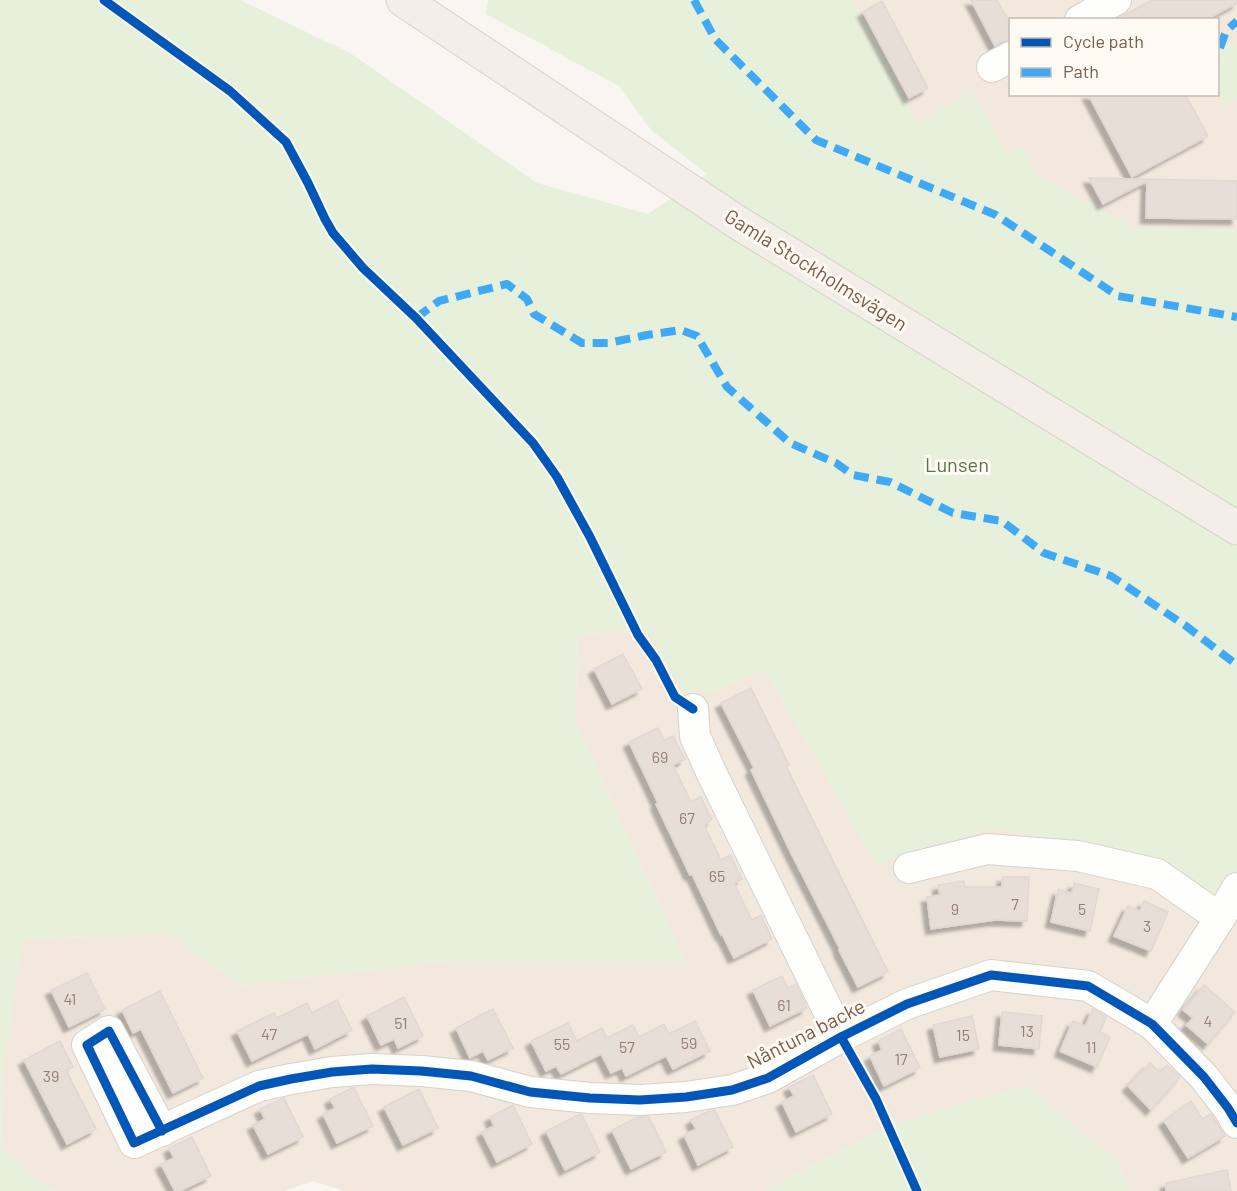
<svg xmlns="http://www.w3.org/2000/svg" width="1237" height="1191" viewBox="0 0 1237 1191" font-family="Barlow,sans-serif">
  <defs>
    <filter id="shadow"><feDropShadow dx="-5.5" dy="5.5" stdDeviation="1.5" flood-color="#0004"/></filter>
  </defs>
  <rect width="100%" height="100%" fill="#f9f5f0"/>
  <!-- residential -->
  <g fill="#f2e8de" fill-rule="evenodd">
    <path d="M852,0H1237V231L1136,229L1037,176L949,186ZM1010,20H1218V94H1010Z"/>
    <polygon points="647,629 713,692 765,669 877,864 992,829 1133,850 1199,886 1237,921 1237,1191 1129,1191 1120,1164 894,1124 764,1191 345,1191 312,1181 285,1191 56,1191 35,1180 2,1148 1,1087 22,938 169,934 240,985 447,961 685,961 575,721 578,634"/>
  </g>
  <!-- green -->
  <g fill="#e7f0db">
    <polygon points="0,0 240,0 350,53 537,183 648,214 707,174 651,130 619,86 486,14 488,0 852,0 916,123 972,92 1008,154 1022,147 1037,176 1136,228 1237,231 1237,921 1199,886 1133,850 992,829 877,865 765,669 713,692 683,691 646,629 578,634 575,721 685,961 447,961 240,985 169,934 23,938 1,1087 2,1148 35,1180 56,1191 0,1191"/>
    <polygon points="1234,40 1237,45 1237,97 1223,106 1216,95 1218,94 1218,49"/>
    <polygon points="1027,1085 1120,1164 1129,1191 764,1191 894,1124"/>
  </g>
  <!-- building -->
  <g fill="#e6ded7" stroke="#e2d8d2" stroke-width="1.5" filter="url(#shadow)">
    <polygon points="971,0 997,0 1011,25 1011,40 1002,42 995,46"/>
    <polygon points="1152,0 1237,0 1237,3 1206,20 1116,20"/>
    <polygon points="882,1 928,88 909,98 863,12"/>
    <polygon points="1088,94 1185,94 1208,136 1132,177"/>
    <polygon points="1089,178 1237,181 1237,219 1146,218 1147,181 1103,204"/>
    <polygon points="623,654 642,689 612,704 594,669"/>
    <polygon points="751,688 789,765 786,766 888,972 858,987 839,950 840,949 791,853 751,770 754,768 721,703"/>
    <polygon points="658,728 664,740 673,736 685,759 673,765 691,802 701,797 712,820 704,825 721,860 730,855 742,879 734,883 752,920 761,915 772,939 734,958 722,934 721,935 692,874 690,875 656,804 658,803 629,742"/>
    <polygon points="1003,877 1029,877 1027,921 995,920 931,929 927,897 940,895 938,885 964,881 965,887 1002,887"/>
    <polygon points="1074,883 1099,889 1090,931 1051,922 1058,890 1072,893"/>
    <polygon points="1144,901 1168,912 1151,951 1114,936 1128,906 1140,911"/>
    <polygon points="87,973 105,1009 69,1027 51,990"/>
    <polygon points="782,976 788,988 796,984 807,1008 770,1026 753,990"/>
    <polygon points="1204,985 1235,1012 1208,1044 1186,1025 1193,1018 1183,1010"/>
    <polygon points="160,991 203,1078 173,1093 141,1029 133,1033 122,1010"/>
    <polygon points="404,997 423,1036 398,1048 394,1039 381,1045 367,1016"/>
    <polygon points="337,1000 352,1030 315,1049 308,1034 252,1061 237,1031 274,1013 277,1018 307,1003 312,1013"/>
    <polygon points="493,1009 513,1048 488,1060 483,1051 470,1058 456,1028"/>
    <polygon points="1093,1009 1106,1017 1100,1032 1110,1037 1097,1067 1060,1051 1073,1021 1085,1026"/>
    <polygon points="1002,1012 1042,1016 1039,1049 999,1045"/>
    <polygon points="972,1016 979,1049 940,1057 933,1025"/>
    <polygon points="695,1021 710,1051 673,1069 666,1056 626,1076 622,1068 611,1073 601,1054 561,1074 556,1066 546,1071 531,1041 568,1023 577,1041 602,1028 607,1038 633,1025 639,1037 664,1024 669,1034"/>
    <polygon points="901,1029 920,1068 884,1086 870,1056 882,1050 878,1041"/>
    <polygon points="60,1041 73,1067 66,1070 96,1129 67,1144 24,1060"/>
    <polygon points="1150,1063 1160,1072 1167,1065 1180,1077 1151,1110 1128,1086"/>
    <polygon points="813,1075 832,1114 796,1132 782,1102 794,1096 789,1087"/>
    <polygon points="352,1088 354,1088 373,1126 337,1143 323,1114 335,1108 330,1099"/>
    <polygon points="419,1089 438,1128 403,1145 384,1107"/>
    <polygon points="284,1098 303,1137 268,1154 253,1125 265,1119 260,1109"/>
    <polygon points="1191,1101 1202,1119 1211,1114 1225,1136 1188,1158 1167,1125 1164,1121"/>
    <polygon points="513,1105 532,1144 497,1162 482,1132 494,1126 490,1117"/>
    <polygon points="715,1110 733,1147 698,1165 684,1135 696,1129 691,1120 709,1111"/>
    <polygon points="580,1114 582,1115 600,1152 565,1170 546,1131"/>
    <polygon points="638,1117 649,1117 666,1152 631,1169 612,1130"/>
    <polygon points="192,1137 211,1176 180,1191 175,1191 161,1164 174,1158 169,1148"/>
    <polygon points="1227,1170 1231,1191 1166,1191 1166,1183"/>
  </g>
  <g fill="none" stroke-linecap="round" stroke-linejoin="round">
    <!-- minor casing -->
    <g stroke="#d7d1cb" stroke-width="32">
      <g id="minor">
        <polyline points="1080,20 1116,0"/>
        <polyline points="992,67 1010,57"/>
        <polyline points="693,709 695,736 711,772 841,1037"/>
        <polyline points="909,868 987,849 1078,856 1157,874 1220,918"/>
        <polyline points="1152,1024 1220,918 1237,888"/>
        <polyline points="162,1131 109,1031 87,1045 134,1143 259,1086 291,1079 332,1072 372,1069 421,1071 471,1076 530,1092 590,1098 640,1100 686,1097 732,1090 768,1078 841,1037 907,1004 991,975 1088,986 1152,1024 1204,1077 1228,1108 1237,1123"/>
      </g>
    </g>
    <!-- major casing -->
    <g stroke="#dad1cc" stroke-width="35">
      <polyline id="major" points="403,0 737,222 1237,528"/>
    </g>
    <!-- minor -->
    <use href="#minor" stroke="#fefefd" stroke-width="30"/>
    <!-- major -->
    <use href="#major" stroke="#f3eee8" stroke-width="33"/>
    <!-- quiet -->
    <g stroke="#3fa9f5" stroke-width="8" stroke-dasharray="15 8" stroke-linecap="butt">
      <polyline points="694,0 715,39 816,140 996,215 1118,296 1237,317"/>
      <polyline points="1220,48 1226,31 1237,21"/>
      <polyline points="416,318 439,301 507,284 527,299 534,314 582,343 608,343 647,335 681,330 697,336 727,387 790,443 836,463 853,475 890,482 953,513 1002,521 1044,553 1111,576 1186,626 1237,665"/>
    </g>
    <!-- cycleway casing -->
    <g stroke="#fffaf3" stroke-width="13">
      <g id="cycleway">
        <polyline points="104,0 230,91 286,142 308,183 325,219 333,233 363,268 416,318 533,443 557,477 590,537 638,635 656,660 675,697 693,709"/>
        <polyline points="841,1037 876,1099 917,1191"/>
        <polyline points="162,1131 109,1031 87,1045 134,1143 259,1086 291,1079 332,1072 372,1069 421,1071 471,1076 530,1092 590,1098 640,1100 686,1097 732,1090 768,1078 841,1037 907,1004 991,975 1088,986 1152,1024 1204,1077 1228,1108 1237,1123"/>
      </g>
    </g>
    <!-- cycleway -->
    <use href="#cycleway" stroke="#0057b8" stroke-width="9"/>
  </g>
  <g text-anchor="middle" stroke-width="6" stroke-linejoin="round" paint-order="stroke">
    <!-- number labels -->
    <g font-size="16" fill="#977e72">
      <text x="660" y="763">69</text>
      <text x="687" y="824">67</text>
      <text x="717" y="882">65</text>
      <text x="1015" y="910">7</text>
      <text x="955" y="915">9</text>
      <text x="1082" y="915">5</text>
      <text x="1147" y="932">3</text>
      <text x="70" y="1005">41</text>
      <text x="784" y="1011">61</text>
      <text x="1208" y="1027">4</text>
      <text x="401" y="1029">51</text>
      <text x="1027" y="1037">13</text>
      <text x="269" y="1040">47</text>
      <text x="963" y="1041">15</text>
      <text x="689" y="1049">59</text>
      <text x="562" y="1050">55</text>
      <text x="627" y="1053">57</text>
      <text x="1091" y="1053">11</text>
      <text x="901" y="1065">17</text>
      <text x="51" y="1082">39</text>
    </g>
    <!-- street labels -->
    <g font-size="20" fill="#7a5c4d" stroke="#fffaf3">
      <text transform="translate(816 270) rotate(32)" y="7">Gamla Stockholmsvägen</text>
      <text transform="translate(806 1034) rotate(-27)" y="7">Nåntuna backe</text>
    </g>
    <!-- park labels -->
    <g font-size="20" fill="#537a41" stroke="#fffaf3">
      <text x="957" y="472">Lunsen</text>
    </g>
  </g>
  <!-- legend -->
  <rect x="1009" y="18" width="210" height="78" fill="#fffaf3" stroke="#cabbb1" stroke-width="1.5"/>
  <rect x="1021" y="38" width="30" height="9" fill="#0057b8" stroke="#cabbb1" stroke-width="1.5"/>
  <text x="1063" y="48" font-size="18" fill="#7a5c4d">Cycle path</text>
  <rect x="1021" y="68" width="30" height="9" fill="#3fa9f5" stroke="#cabbb1" stroke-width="1.5"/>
  <text x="1063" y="78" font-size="18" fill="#7a5c4d">Path</text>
</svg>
